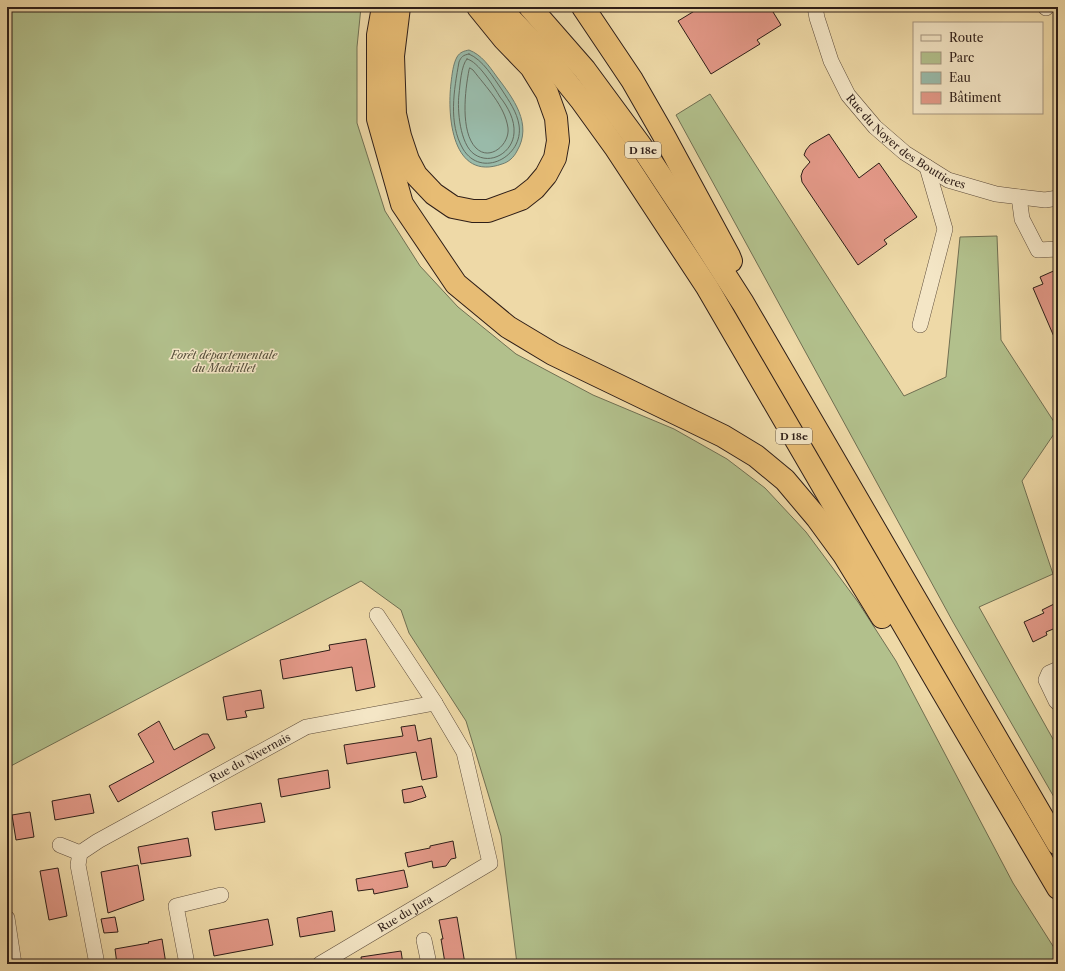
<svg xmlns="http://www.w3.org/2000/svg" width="1065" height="971" viewBox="0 0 1065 971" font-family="'Libre Caslon Text',serif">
  <rect width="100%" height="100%" fill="#eed9a7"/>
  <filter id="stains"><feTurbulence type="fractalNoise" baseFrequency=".005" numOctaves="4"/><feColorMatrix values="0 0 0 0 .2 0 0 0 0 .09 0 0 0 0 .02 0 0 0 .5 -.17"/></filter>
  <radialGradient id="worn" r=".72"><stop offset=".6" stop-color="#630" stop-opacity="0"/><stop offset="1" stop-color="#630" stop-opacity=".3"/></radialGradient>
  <!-- green -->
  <g fill="#b2c08c" stroke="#706f52">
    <polygon points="7,7 361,7 357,47 357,123 385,211 420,266 458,307 516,354 593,395 674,429 727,459 765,488 806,532 858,602 896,661 1013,883 1058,954 1058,964 517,964 501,836 466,721 409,633 401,610 361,581 7,768"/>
    <polygon points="710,94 904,396 946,377 960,237 997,236 1001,340 1058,428 1022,481 1053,574 979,607 1058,748 1058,804 953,622 676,115"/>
  </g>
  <!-- water -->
  <path fill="#99baa9" stroke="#6e7c6f" d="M469,50C482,55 489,66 497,77C513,98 533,124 517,151C514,157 509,162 502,164C452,182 447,116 451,83C452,75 453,64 457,57C460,52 464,51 469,50Z"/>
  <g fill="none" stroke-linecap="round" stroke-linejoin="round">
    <!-- shore -->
    <g stroke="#646c60" stroke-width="1">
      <path d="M469,54C483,60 493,77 502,90C509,101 517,112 519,125C524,157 481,179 463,149C448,123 454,90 459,62C461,57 463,55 469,54Z"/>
      <path d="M467,59C478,61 494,87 500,97C508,107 515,120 514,133C513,152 491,166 474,154C460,144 457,110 459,94C460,86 461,65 467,59Z"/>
      <path d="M470,68L473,70C486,87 505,106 508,128C510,144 490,162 476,148C460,132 465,90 469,70Z"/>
    </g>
  </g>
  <!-- building -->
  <g fill="#e29887" stroke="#2e1e18">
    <polygon points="701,7 770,7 781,25 757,40 760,44 711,74 678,21"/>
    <polygon points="829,134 859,178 879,163 917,217 884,240 887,244 858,265 802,182 801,176 803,170 810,162 804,155 806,150 810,145"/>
    <polygon points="1058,269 1058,346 1033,288 1043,284 1040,277"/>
    <polygon points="1058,602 1058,627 1046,632 1047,635 1033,642 1024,622 1044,613 1042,610"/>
    <polygon points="366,639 375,687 356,691 352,667 283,679 280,660 330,650 329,645"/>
    <polygon points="261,690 264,708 245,711 247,717 227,720 223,697"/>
    <polygon points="159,721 174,750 203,734 208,734 215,748 118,802 109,786 154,762 138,734"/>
    <polygon points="415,725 418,741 431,738 437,777 422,780 416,752 347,764 344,745 403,736 401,727"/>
    <polygon points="328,770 330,788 281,797 278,779"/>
    <polygon points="422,786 426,797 411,802 404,803 402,790"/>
    <polygon points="90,794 94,813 55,820 52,801"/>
    <polygon points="261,803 265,822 215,830 212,812"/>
    <polygon points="30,812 34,837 16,840 12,815"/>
    <polygon points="188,838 191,856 141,864 138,847"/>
    <polygon points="453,841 456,858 451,859 446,866 433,868 432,861 408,867 405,853 430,848 430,846"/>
    <polygon points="138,865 144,900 108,913 101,872"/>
    <polygon points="58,868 67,916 49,920 40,871"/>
    <polygon points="404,870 408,887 374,894 373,889 358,891 356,879"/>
    <polygon points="332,911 335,931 300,937 297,918"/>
    <polygon points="115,917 118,932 104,933 101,919"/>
    <polygon points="457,917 465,964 447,964 445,963 441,939 443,939 439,920"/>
    <polygon points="268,919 273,945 214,956 209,930"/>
    <polygon points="162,939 166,964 117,964 115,949 149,943 148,942"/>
    <polygon points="401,951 403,964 362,964 361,957"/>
  </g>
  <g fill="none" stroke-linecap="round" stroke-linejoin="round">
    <!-- minor casing -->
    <g stroke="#5e4d3c" stroke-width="16">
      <g id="minor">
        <path id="s1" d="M815,7L817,18L831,61L848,95L875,127L905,153L948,180L996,194L1045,200L1058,198"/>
        <polyline points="1045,7 1046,8"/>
        <polyline points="1019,197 1022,219 1038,250 1058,249"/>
        <polyline points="920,325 945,229 927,167"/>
        <polyline points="1058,669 1049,673 1046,680 1056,701 1058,703"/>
        <polyline points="60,845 80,853"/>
        <polyline points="7,918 14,964"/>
        <polyline points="424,940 429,964"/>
        <path id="s2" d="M97,964L78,865L80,853L98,841L306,727L435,703"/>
        <polyline points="187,964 176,906 221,895"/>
        <path id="s3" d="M320,964L490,863L464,752L435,703L377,615"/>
      </g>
    </g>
    <!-- highway casing -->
    <g stroke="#2e1e18" stroke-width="24">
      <g id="highway">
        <polyline points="383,7 378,35 378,119 402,204 456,284 508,327 553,354 723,436 756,456 785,480 817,518 844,555 882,617"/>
        <polyline points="399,7 393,56 395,114 400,136 408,160 416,175 434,194 453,207 473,211 488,211 521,199 535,188 546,175 555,158 558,141 556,118 547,93 531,67 504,39 478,7"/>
        <polyline points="499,7 544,54 581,100 615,147 707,287 937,682 1058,888"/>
        <polyline points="530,7 585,70 641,146 686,214 743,303 1058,844"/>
        <polyline points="583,7 632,80 663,134 729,256 731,261"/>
      </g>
    </g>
    <!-- minor -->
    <use href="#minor" stroke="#f4e6c6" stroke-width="15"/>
    <!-- highway -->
    <use href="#highway" stroke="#e7bc74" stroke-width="22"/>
  </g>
  <g text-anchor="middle" stroke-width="3" stroke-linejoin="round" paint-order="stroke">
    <!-- shield labels -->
    <g fill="#f4e6c6" stroke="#695a4c" stroke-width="1">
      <rect x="625" y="142" width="36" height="16" rx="3"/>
      <rect x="776" y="428" width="36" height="16" rx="3"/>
    </g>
    <g font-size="10" font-weight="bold" fill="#2e1e18">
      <text x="643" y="154">D 18e</text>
      <text x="794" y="440">D 18e</text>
    </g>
    <!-- street labels -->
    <g font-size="11" fill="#2e1e18" stroke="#f4e6c6">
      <text dy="4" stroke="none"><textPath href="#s1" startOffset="170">Rue du Noyer des Bouttieres</textPath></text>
      <text dy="4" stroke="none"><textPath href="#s2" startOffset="308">Rue du Nivernais</textPath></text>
      <text dy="4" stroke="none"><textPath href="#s3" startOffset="99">Rue du Jura</textPath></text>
    </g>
    <!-- park labels -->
    <g font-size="11" font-style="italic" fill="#564f3b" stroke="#f4e6c6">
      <text x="224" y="359">Forêt départementale<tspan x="224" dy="13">du Madrillet</tspan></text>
    </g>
  </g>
  <!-- margin -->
  <rect width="1065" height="971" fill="none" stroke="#eed9a7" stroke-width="24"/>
  <rect x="8" y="8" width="1049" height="955" fill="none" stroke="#2e1e18" stroke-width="2"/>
  <rect x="12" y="12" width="1041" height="947" fill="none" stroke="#2e1e18"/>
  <!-- legend -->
  <rect x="913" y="22" width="130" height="92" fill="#f4e6c6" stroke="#a59680"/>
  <rect x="921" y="35" width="20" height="6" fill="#f4e6c6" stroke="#a59680"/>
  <text x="949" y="42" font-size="12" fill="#2e1e18">Route</text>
  <rect x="921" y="52" width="20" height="12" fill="#b2c08c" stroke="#a59680"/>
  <text x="949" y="62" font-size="12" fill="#2e1e18">Parc</text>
  <rect x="921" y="72" width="20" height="12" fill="#99baa9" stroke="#a59680"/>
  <text x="949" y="82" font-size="12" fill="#2e1e18">Eau</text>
  <rect x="921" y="92" width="20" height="12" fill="#e29887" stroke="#a59680"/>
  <text x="949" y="102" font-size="12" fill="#2e1e18">Bâtiment</text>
  <rect width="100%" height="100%" filter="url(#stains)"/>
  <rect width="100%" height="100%" fill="url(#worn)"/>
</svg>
